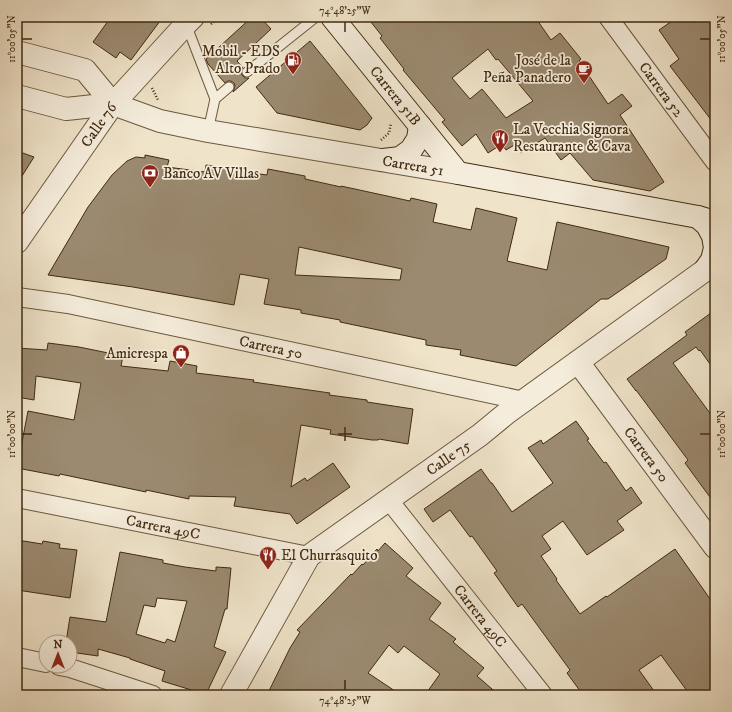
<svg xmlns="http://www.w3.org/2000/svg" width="732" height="712" viewBox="0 0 732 712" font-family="'IM FELL DW Pica',serif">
  <rect width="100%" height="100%" fill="#efe3c9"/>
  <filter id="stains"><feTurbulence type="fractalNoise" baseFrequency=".005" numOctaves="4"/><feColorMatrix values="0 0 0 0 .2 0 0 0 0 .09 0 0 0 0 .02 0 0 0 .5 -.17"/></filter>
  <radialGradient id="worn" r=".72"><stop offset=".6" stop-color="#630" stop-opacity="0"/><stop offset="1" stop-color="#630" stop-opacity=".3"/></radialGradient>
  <!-- building -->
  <g fill="#9b8a70" stroke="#412a10" fill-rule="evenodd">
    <polygon points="111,17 163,17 131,60 120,52 116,58 93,42"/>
    <polygon points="252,17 260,17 271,29 237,61 243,68 241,70 242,75 245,78 249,78 233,92 235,86 234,83 231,81 228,81 225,83 208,64 206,59"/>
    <path d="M367,17H535L551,40L560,33L581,59L579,61L608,104L622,94L632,106L620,115L664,182L650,191L593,180L570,153L561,160L545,138L521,153L516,144L506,150L502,144L488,153L476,134L462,146L442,122L445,120L403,70L404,69L380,38L382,36ZM488,49L496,60L498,59L533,101L506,118L482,89L470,99L452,78Z"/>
    <polygon points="678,17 715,17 715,125 670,66 679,59 659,30"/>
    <polygon points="310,41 328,63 372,118 367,125 360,130 277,113 256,87"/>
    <polygon points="17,151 34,157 17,184"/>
    <path d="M145,155L169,160L167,167L205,172L206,165L238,170V171L267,175L268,169L305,176V179L341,187V186L410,201L411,198L437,204L433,222L471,230L476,208L517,218L507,261L547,270L557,222L669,247L666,259L608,299H601L516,366L460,355L461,350L426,345V340L340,322V320L301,313V310L264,304L269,279L240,274L234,305L133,287L48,275L88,207L112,175L127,161L136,157L145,158ZM299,247L402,269L400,280L295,275Z"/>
    <polygon points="715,310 715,371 700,350 699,351 696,347 673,363 715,420 715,504 685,463 688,460 636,390 636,391 627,379 687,335 685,332"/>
    <polygon points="48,343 79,347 123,356 121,366 168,371 170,361 197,366 196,373 254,380 253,382 330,393 329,395 367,400 367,402 413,409 408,444 379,439 378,440 372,440 330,434 331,430 301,425 291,487 305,478 307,481 333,463 350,487 297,524 290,514 234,506 236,497 189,496 189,499 146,490 146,492 60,474 59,476 17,468 28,411 74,420 81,383 36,376 34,400 17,397 17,348 47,350"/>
    <polygon points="576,421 589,439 587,440 604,463 606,462 626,491 631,487 642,503 617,521 624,530 587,555 563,521 542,536 551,549 541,556 557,579 556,580 580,614 606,596 607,597 675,549 715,606 715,695 690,695 661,655 639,670 657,695 583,695 567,673 570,670 522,604 518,607 494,573 497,571 472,536 470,537 450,510 433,522 424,509 481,469 491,483 492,483 512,512 553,483 528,448 541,440 543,444"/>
    <polygon points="17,540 42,544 43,541 60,544 59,548 77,550 70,598 17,590"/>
    <polygon points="385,543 413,568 406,576 441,603 429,619 456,639 453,642 484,668 477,676 499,695 425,695 440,674 404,646 398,653 389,645 368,673 401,695 267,695 290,648 300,632 297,630 351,574 352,575 362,564 363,565 377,549 378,551"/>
    <path d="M120,552L163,560V563L185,567L216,571V567L231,568L227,609H225L214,647L226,652L208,690L198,692L162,681L165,671L130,659V658L98,649V656L70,652V642H66L70,617L106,622ZM157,598L187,601L175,642L167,639L165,643L136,634L144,605L155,607Z"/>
  </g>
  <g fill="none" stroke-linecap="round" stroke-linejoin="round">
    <!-- service casing -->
    <g stroke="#6c583e" stroke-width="11">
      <g id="service">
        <polyline points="186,24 215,99 208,131"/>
        <polyline points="247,72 316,17"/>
        <polyline points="215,99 229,87"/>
      </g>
    </g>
    <!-- minor casing -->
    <g stroke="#6c583e" stroke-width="20">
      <g id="minor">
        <path id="s1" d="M608,17L715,162"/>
        <path id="s2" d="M17,297L68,304L524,401"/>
        <path id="s3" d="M17,498L309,556"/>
        <path id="s4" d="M388,499L543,695"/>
        <polyline points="17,657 46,663"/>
        <polyline points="59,666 70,668 153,695"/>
      </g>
    </g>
    <!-- tertiary casing -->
    <g stroke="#6c583e" stroke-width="24">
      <g id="tertiary">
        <polyline points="17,52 85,70 113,104"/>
        <path id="s5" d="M17,96L66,109L113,104L160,121L208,131L458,173"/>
        <path id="s6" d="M17,242L113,104L186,24L193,17"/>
        <path id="s7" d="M578,362L715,547"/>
        <path id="s8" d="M231,695L309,556L480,435L508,412L715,263"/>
      </g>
    </g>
    <!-- secondary casing -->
    <g stroke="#412a10" stroke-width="24">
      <g id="secondary">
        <path id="s9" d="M332,17L458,173L698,217L715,222"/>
        <polyline points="383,160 400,158 411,150 418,139 420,126"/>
        <polyline points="698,217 707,225 713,236 715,248 712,260 705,270"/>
      </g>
    </g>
    <!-- path -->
    <g stroke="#412a10" stroke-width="2.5" stroke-dasharray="1 2" stroke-linecap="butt">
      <polyline points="211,24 220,17"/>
      <polyline points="152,88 158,100"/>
      <polyline points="381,140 389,133 391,123"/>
    </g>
    <!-- service -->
    <use href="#service" stroke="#f5eddc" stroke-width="9"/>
    <!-- minor -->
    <use href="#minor" stroke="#f5eddc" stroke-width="18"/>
    <!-- tertiary -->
    <use href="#tertiary" stroke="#f5eddc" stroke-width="22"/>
    <!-- secondary -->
    <use href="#secondary" stroke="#f5eddc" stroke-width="22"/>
  </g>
  <!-- ticks -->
  <path fill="none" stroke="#412a10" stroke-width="1.5" d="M345,22V32M22,39H32M700,39H710M345,427V441M22,434H32M338,434H352M700,434H710M345,680V690"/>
  <!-- icons -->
  <defs>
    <g id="fuel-pin" transform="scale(0.9)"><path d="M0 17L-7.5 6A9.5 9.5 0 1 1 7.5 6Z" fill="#8f2418" stroke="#f5eddc"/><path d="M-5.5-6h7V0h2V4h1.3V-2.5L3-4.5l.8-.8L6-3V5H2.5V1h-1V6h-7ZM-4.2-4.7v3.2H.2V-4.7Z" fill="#fff"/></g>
    <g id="cafe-pin" transform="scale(0.9)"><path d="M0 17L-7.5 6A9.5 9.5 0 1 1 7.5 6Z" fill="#8f2418" stroke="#f5eddc"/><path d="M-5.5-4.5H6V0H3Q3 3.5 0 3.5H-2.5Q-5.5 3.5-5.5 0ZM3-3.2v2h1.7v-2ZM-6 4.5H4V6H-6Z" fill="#fff"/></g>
    <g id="restaurant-pin" transform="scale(0.9)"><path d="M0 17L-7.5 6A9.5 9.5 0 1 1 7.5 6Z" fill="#8f2418" stroke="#f5eddc"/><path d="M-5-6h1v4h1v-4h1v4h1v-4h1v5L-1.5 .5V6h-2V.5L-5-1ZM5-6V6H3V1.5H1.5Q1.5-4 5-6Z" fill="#fff"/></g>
    <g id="bank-pin" transform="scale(0.9)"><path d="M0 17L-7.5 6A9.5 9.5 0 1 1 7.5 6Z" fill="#8f2418" stroke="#f5eddc"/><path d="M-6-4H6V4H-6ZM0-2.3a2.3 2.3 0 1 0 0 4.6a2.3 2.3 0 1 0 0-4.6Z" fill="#fff"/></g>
    <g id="shop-pin" transform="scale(0.9)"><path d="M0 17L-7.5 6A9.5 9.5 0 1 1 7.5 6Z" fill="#8f2418" stroke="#f5eddc"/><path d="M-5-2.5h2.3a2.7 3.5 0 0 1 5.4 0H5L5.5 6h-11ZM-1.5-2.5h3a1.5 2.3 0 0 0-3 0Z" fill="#fff"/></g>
  </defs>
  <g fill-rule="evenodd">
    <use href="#fuel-pin" x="293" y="60"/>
    <use href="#cafe-pin" x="584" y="69"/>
    <use href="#restaurant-pin" x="500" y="138"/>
    <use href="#bank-pin" x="150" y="173"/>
    <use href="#shop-pin" x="181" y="353"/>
    <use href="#restaurant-pin" x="268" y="555"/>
  </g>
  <g text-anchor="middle" stroke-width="3.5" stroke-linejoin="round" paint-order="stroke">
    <!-- poi labels -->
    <g font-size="15" fill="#412a10" stroke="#f5eddc" text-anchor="end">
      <text x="280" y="56">Mobil - EDS<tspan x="280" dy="17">Alto Prado</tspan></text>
      <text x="571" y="65">José de la<tspan x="571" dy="17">Peña Panadero</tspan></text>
      <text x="513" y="134" text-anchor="start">La Vecchia Signora<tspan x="513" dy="17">Restaurante &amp; Cava</tspan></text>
      <text x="163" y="178" text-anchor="start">Banco AV Villas</text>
      <text x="168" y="358">Amicrespa</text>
      <text x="281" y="560" text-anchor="start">El Churrasquito</text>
    </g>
    <!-- street labels -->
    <g font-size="15" fill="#412a10" stroke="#f5eddc">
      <text dy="5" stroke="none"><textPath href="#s1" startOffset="90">Carrera 52</textPath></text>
      <text dy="5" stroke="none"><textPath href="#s9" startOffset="101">Carrera 51B</textPath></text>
      <text dy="5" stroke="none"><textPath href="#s6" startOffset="143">Calle 76</textPath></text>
      <text dy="5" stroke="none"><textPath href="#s5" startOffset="405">Carrera 51</textPath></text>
      <text dy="5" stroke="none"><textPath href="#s2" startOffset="259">Carrera 50</textPath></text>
      <text dy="5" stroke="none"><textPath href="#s7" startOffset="115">Carrera 50</textPath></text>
      <text dy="5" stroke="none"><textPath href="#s8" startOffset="330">Calle 75</textPath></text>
      <text dy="5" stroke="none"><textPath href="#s3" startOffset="149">Carrera 49C</textPath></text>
      <text dy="5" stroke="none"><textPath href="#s4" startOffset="149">Carrera 49C</textPath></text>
    </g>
  </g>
  <!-- margin -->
  <rect width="732" height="712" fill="none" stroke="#efe3c9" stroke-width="44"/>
  <!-- north arrow -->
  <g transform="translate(58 654)"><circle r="19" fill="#f5eddc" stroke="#ad9f8a"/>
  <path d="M0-3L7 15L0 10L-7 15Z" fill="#8f2418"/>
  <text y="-6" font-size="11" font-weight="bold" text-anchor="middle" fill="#412a10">N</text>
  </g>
  <rect x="22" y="22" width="688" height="668" fill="none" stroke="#412a10" stroke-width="1.5"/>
  <g font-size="10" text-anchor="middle" fill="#412a10">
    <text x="345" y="14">74°48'25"W</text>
    <text transform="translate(11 39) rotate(-90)" y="4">11°00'05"N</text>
    <text transform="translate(721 39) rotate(-90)" y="4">11°00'05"N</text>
    <text transform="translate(11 434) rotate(-90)" y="4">11°00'00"N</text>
    <text transform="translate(721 434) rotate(-90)" y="4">11°00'00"N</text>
    <text x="345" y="704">74°48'25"W</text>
  </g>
  <rect width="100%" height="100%" filter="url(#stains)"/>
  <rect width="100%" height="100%" fill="url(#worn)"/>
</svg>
